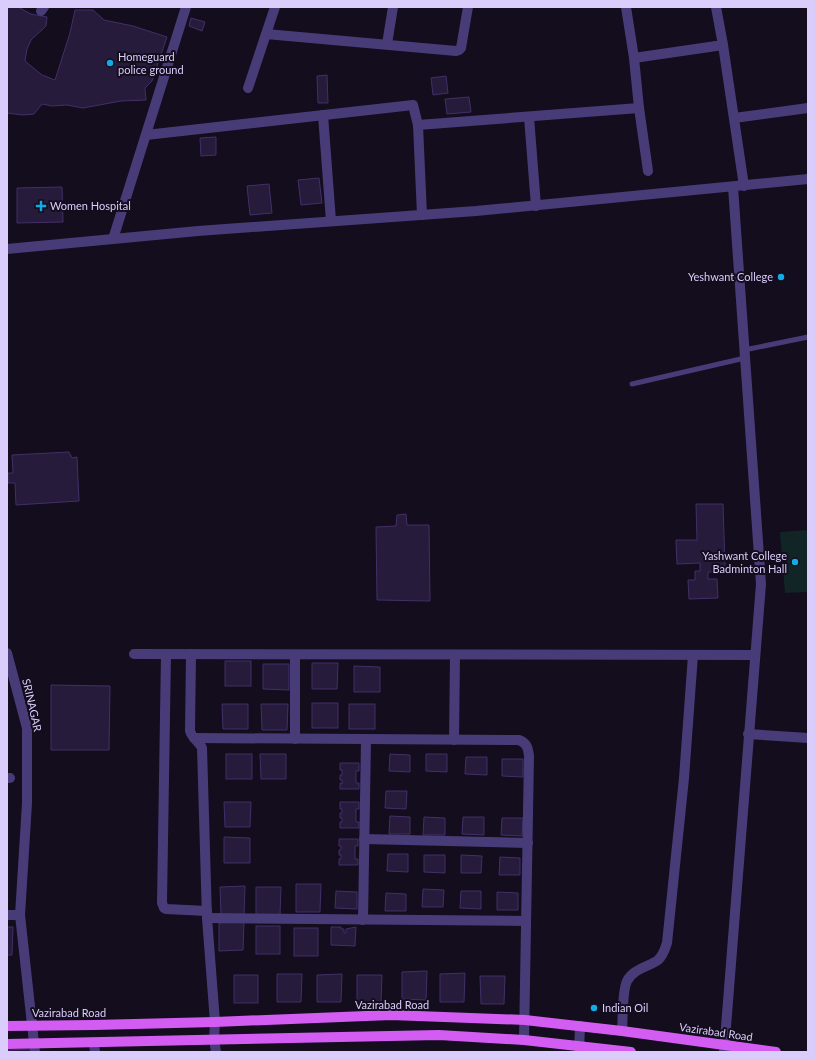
<svg xmlns="http://www.w3.org/2000/svg" width="815" height="1059" viewBox="0 0 815 1059" font-family="Lato,sans-serif">
  <rect width="100%" height="100%" fill="#130d1d"/>
  <!-- green -->
  <polygon fill="#112426" points="808,530 808,592 785,593 780,532"/>
  <!-- building -->
  <g fill="#271b3c" stroke="#432f67">
    <polygon points="7,7 18,7 31,14 47,17 46,26 31,40 27,49 25,61 42,75 55,80 70,33 75,10 93,10 104,20 133,26 167,37 152,81 145,88 146,100 121,101 83,108 67,105 52,106 42,104 34,114 23,115 7,113"/>
    <polygon points="191,18 205,22 202,31 189,26"/>
    <polygon points="327,75 328,103 318,103 317,76"/>
    <polygon points="446,76 448,93 433,95 431,78"/>
    <polygon points="469,97 471,112 447,114 445,99"/>
    <polygon points="216,137 216,155 201,156 200,138"/>
    <polygon points="319,178 322,203 301,205 298,180"/>
    <polygon points="269,184 272,213 250,215 247,186"/>
    <polygon points="62,187 63,222 17,223 17,188"/>
    <polygon points="69,452 72,458 77,457 79,501 16,505 15,483 8,483 8,473 13,473 12,455"/>
    <polygon points="696,504 723,504 725,566 719,566 719,572 708,572 708,579 717,579 718,598 689,599 688,580 695,580 695,571 700,571 700,563 677,564 676,540 697,540"/>
    <polygon points="406,514 407,525 429,525 430,601 377,600 376,527 396,526 397,515"/>
    <rect x="225" y="661" width="26" height="25"/>
    <polygon points="312,663 338,663 337,689 312,689"/>
    <polygon points="263,664 289,664 289,690 263,689"/>
    <polygon points="354,666 380,667 380,692 354,692"/>
    <polygon points="51,685 110,686 109,750 51,750"/>
    <rect x="312" y="703" width="26" height="25"/>
    <polygon points="222,704 248,704 248,729 223,729"/>
    <polygon points="261,704 288,704 287,730 262,730"/>
    <rect x="349" y="704" width="26" height="25"/>
    <rect x="226" y="754" width="26" height="25"/>
    <polygon points="260,754 286,754 286,779 261,779"/>
    <polygon points="390,754 410,755 410,772 389,771"/>
    <polygon points="426,754 447,754 447,772 426,771"/>
    <polygon points="466,757 487,757 487,775 465,774"/>
    <polygon points="502,759 523,759 523,777 502,776"/>
    <polygon points="340,763 359,763 359,771 356,771 356,783 359,783 359,789 340,789 340,783 342,784 342,780 340,780 340,775 342,775 342,770 340,770"/>
    <polygon points="386,791 407,791 406,809 385,808"/>
    <polygon points="224,802 251,802 250,827 225,827"/>
    <polygon points="340,802 359,802 359,809 356,809 356,822 359,822 359,828 340,828 340,822 342,822 342,818 340,818 340,813 342,813 342,809 340,809"/>
    <polygon points="390,816 410,817 410,834 389,834"/>
    <polygon points="424,817 445,818 445,835 423,835"/>
    <polygon points="463,817 484,817 484,835 462,834"/>
    <polygon points="502,818 523,818 522,836 501,835"/>
    <polygon points="224,837 250,838 250,863 224,863"/>
    <polygon points="339,839 358,839 358,846 355,846 355,859 358,859 358,865 339,865 339,859 341,859 341,855 339,855 339,850 341,850 341,846 339,846"/>
    <polygon points="388,854 408,854 408,872 387,871"/>
    <polygon points="424,855 445,855 445,873 424,872"/>
    <polygon points="461,855 482,856 481,873 461,873"/>
    <polygon points="500,857 520,858 520,875 499,875"/>
    <polygon points="296,884 321,884 320,912 296,912"/>
    <polygon points="245,886 244,915 221,915 220,887"/>
    <polygon points="256,887 281,887 280,915 256,915"/>
    <polygon points="423,889 444,890 443,907 422,907"/>
    <polygon points="336,891 357,892 357,909 335,908"/>
    <polygon points="461,891 481,891 481,909 460,908"/>
    <polygon points="497,892 518,893 518,910 497,910"/>
    <polygon points="386,893 406,894 406,911 385,911"/>
    <polygon points="244,922 243,950 219,951 219,923"/>
    <rect x="256" y="926" width="24" height="28"/>
    <polygon points="7,927 13,927 12,955 7,955"/>
    <polygon points="331,927 341,927 341,929 344,929 344,933 346,933 346,929 356,927 355,946 331,945"/>
    <rect x="294" y="928" width="24" height="28"/>
    <polygon points="427,971 426,1000 402,999 402,972"/>
    <polygon points="465,973 464,1002 440,1002 440,974"/>
    <polygon points="277,974 302,974 301,1002 277,1002"/>
    <polygon points="342,974 341,1002 317,1002 317,975"/>
    <rect x="234" y="975" width="24" height="28"/>
    <polygon points="357,975 382,975 381,1003 357,1003"/>
    <polygon points="480,976 505,976 504,1004 481,1004"/>
    <polygon points="31,1049 31,1052 7,1052 7,1050"/>
  </g>
  <g fill="none" stroke-linecap="round" stroke-linejoin="round">
    <!-- lane -->
    <g stroke="#483c78" stroke-width="5">
      <polyline points="744,350 808,337"/>
      <polyline points="632,384 745,358"/>
    </g>
    <!-- street -->
    <g stroke="#483c78" stroke-width="10">
      <polyline points="41,11 44,7"/>
      <polyline points="266,34 456,51 459,50 461,48 468,7"/>
      <polyline points="387,44 393,7"/>
      <polyline points="723,45 744,186"/>
      <polyline points="634,58 723,45 716,7"/>
      <polyline points="248,88 275,7"/>
      <polyline points="639,108 648,171"/>
      <polyline points="323,115 331,221"/>
      <polyline points="529,117 536,206"/>
      <polyline points="734,118 808,108"/>
      <polyline points="146,135 413,105 418,125"/>
      <polyline points="422,215 418,125 639,108 634,58 626,7"/>
      <polyline points="113,239 186,7"/>
      <polyline points="7,249 198,231 476,211 808,179"/>
      <polyline points="7,653 27,728 27,803 20,915 35,1052"/>
      <polyline points="134,654 755,655"/>
      <polyline points="166,654 162,903 164,908 166,909 207,911"/>
      <path d="M191,654L190,731C192,738 199,742 202,748L207,918L215,1022L214,1039L216,1052"/>
      <polyline points="295,655 295,739"/>
      <polyline points="748,734 808,738"/>
      <path d="M194,738L519,740C527,743 528,748 529,756L524,1040"/>
      <polyline points="454,740 455,655"/>
      <polyline points="7,778 10,778"/>
      <polyline points="364,839 528,843"/>
      <polyline points="7,915 20,915"/>
      <polyline points="207,918 526,921"/>
      <polyline points="363,920 366,740"/>
      <path d="M622,1031C623,1018 622,991 627,981C633,969 648,967 658,960C663,956 665,949 667,943L684,778L693,655"/>
      <polyline points="94,1043 95,1052"/>
      <polyline points="579,1052 580,1026"/>
      <polyline points="724,1052 761,584 733,187"/>
    </g>
    <!-- primary -->
    <g stroke="#d35df2" stroke-width="10">
      <polyline points="7,1026 94,1025 215,1022 391,1015 525,1020 622,1031 776,1052"/>
      <polyline points="7,1044 439,1035 524,1040 631,1052"/>
    </g>
  </g>
  <!-- markers -->
  <g fill="#12abe3" stroke="#130d1d" stroke-width="1.5">
    <circle cx="110" cy="63" r="4"/>
    <path d="M39 200h4v4h4v4h-4v4h-4v-4h-4v-4h4z"/>
    <circle cx="781" cy="277" r="4"/>
    <circle cx="795" cy="562" r="4"/>
    <circle cx="594" cy="1008" r="4"/>
  </g>
  <g text-anchor="middle" stroke-width="4" stroke-linejoin="round" paint-order="stroke">
    <!-- poi labels -->
    <g font-size="11" fill="#dacdfb" stroke="#130d1d" text-anchor="start">
      <text x="118" y="61">Homeguard<tspan x="118" dy="13">police ground</tspan></text>
      <text x="50" y="210">Women Hospital</text>
      <text x="773" y="281" text-anchor="end">Yeshwant College</text>
      <text x="787" y="560" text-anchor="end">Yashwant College<tspan x="787" dy="13">Badminton Hall</tspan></text>
      <text x="602" y="1012">Indian Oil</text>
    </g>
    <!-- street labels -->
    <g font-size="11" fill="#dacdfb" stroke="#130d1d">
      <text transform="translate(32 705) rotate(77)" y="4">SRINAGAR</text>
      <text x="392" y="1009">Vazirabad Road</text>
      <text x="69" y="1017">Vazirabad Road</text>
      <text transform="translate(716 1032) rotate(8)" y="4">Vazirabad Road</text>
    </g>
  </g>
  <!-- border -->
  <rect width="815" height="1059" fill="none" stroke="#dacdfb" stroke-width="16"/>
</svg>
